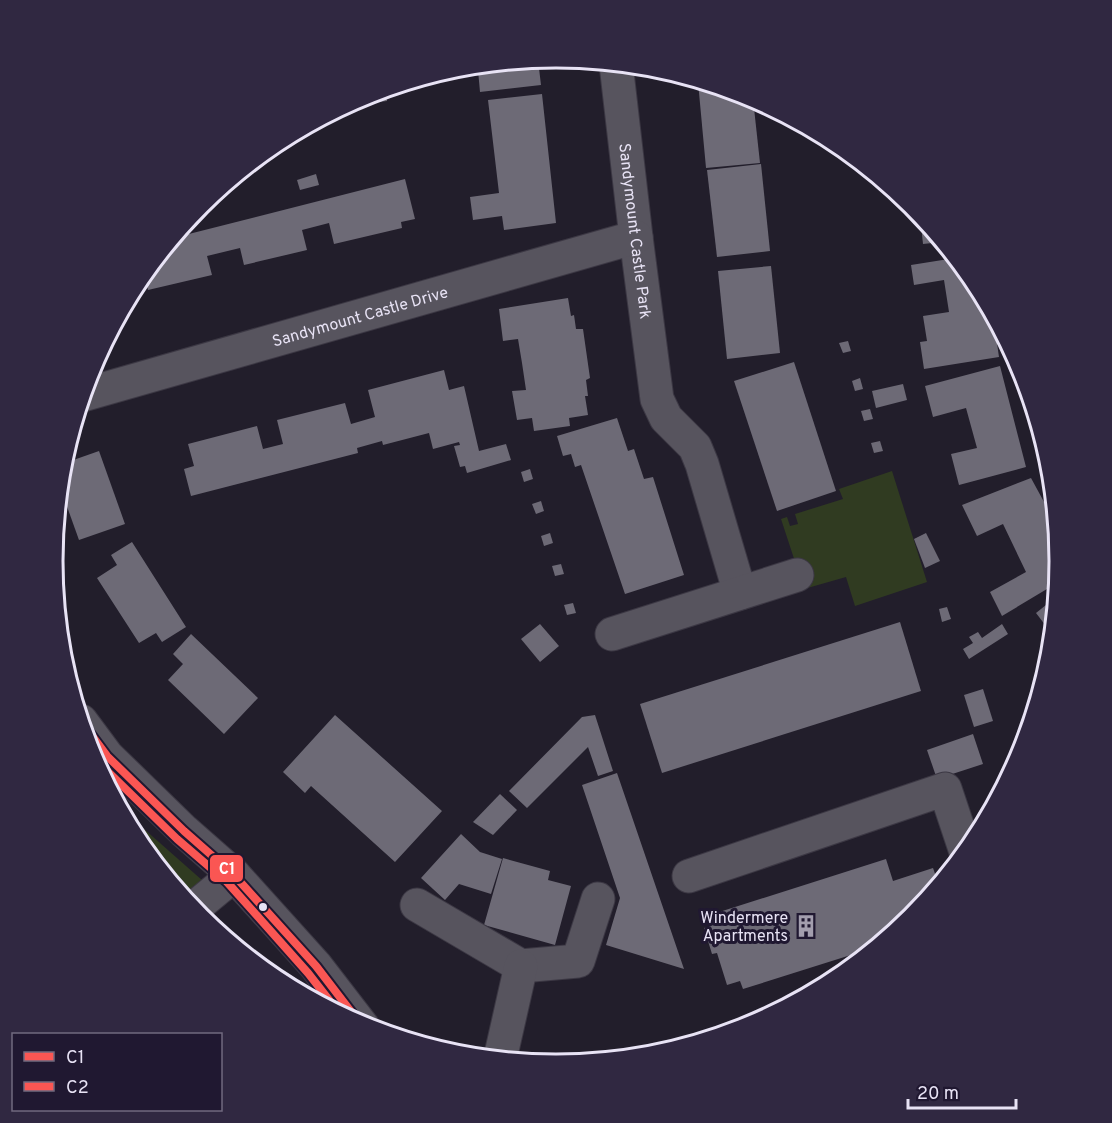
<svg xmlns="http://www.w3.org/2000/svg" width="1112" height="1123" viewBox="0 0 1112 1123" font-family="Overpass,sans-serif">
  <rect width="100%" height="100%" fill="#221e2b"/>
  <!-- green -->
  <g fill="#303b21">
    <polygon points="892,471 927,582 855,606 846,577 804,589 781,519 787,517 790,526 798,524 795,514 843,499 839,489"/>
    <polygon points="118,806 203,881 184,898 137,841"/>
  </g>
  <!-- building -->
  <g fill="#6d6a76">
    <polygon points="538,60 541,85 480,92 478,70 442,72 458,68"/>
    <polygon points="698,82 753,99 760,163 706,168"/>
    <polygon points="386,89 387,101 369,103 369,95"/>
    <polygon points="542,94 556,223 504,230 502,216 473,220 470,197 499,193 488,100"/>
    <polygon points="761,164 770,251 717,257 707,170"/>
    <polygon points="316,174 319,185 300,190 297,180"/>
    <polygon points="405,179 415,219 401,222 402,228 334,244 329,223 302,230 307,250 244,265 240,248 207,256 212,275 148,290 144,273 173,238"/>
    <polygon points="920,216 942,242 923,244"/>
    <polygon points="955,258 975,282 993,316 999,357 924,369 920,342 927,341 923,316 949,312 944,280 914,285 911,265"/>
    <polygon points="771,266 780,353 727,359 718,271"/>
    <polygon points="568,298 571,316 574,315 576,329 583,329 590,378 586,380 588,396 585,396 588,415 569,418 570,426 534,431 532,418 517,420 512,391 526,390 522,363 518,339 503,341 499,309"/>
    <polygon points="848,341 851,351 843,353 839,343"/>
    <polygon points="794,362 836,491 777,511 734,381"/>
    <polygon points="1000,366 1026,467 959,485 951,454 977,448 966,408 933,417 925,386"/>
    <polygon points="444,370 449,390 464,386 479,451 506,444 511,460 467,473 465,466 460,467 454,446 460,445 459,442 433,449 429,433 383,445 382,441 357,448 358,453 191,496 184,469 194,466 188,444 257,426 263,449 283,444 277,420 345,403 351,424 375,417 368,390"/>
    <polygon points="860,378 863,389 855,391 852,381"/>
    <polygon points="903,384 907,400 876,408 872,391"/>
    <polygon points="870,409 873,419 864,421 861,411"/>
    <polygon points="617,418 628,451 634,449 644,479 653,477 684,575 625,594 581,465 575,467 571,454 563,456 557,436"/>
    <polygon points="880,441 883,451 874,453 871,443"/>
    <polygon points="99,451 125,524 79,540 60,487 62,464"/>
    <polygon points="530,469 533,479 524,482 521,472"/>
    <polygon points="1031,478 1056,524 1059,562 1057,583 1002,616 990,592 1026,572 1003,524 977,536 962,505"/>
    <polygon points="541,501 544,511 536,514 532,504"/>
    <polygon points="550,533 553,543 544,546 541,536"/>
    <polygon points="926,533 940,561 925,568 914,539"/>
    <polygon points="132,542 186,627 162,642 156,633 139,643 97,578 117,565 111,555"/>
    <polygon points="561,564 564,574 555,576 552,566"/>
    <polygon points="1056,597 1055,604 1052,634 1036,613"/>
    <polygon points="573,603 576,613 567,615 564,605"/>
    <polygon points="947,607 951,619 942,622 939,609"/>
    <polygon points="900,622 921,691 662,773 640,704"/>
    <polygon points="540,624 559,646 540,662 521,639"/>
    <polygon points="1002,624 1008,634 969,659 963,649 973,643 969,637 978,632 982,638"/>
    <polygon points="191,634 258,698 224,734 168,680 183,664 173,654"/>
    <polygon points="983,689 993,721 974,727 964,695"/>
    <polygon points="335,715 442,811 395,862 311,786 305,793 283,772"/>
    <polygon points="595,715 613,771 598,776 588,747 527,808 509,791 582,717"/>
    <polygon points="973,734 983,764 937,779 927,750"/>
    <polygon points="617,773 684,969 606,945 620,898 582,785"/>
    <polygon points="500,794 517,810 493,835 473,822"/>
    <polygon points="461,834 480,852 502,859 491,894 459,884 445,900 421,878"/>
    <polygon points="503,858 550,871 548,880 571,886 555,945 484,925"/>
    <polygon points="886,859 893,881 933,868 939,885 912,918 873,949 873,948 743,989 740,981 727,985 717,953 712,954 704,928 716,924 713,914"/>
  </g>
  <g fill="none" stroke-linecap="round" stroke-linejoin="round">
    <!-- minor casing -->
    <g stroke="#3c3844" stroke-width="35">
      <g id="minor">
        <path id="s1" d="M616,64L636,237L657,399L666,418L695,447L702,464L740,593"/>
        <path id="s2" d="M83,395L636,237"/>
        <polyline points="612,634 797,575"/>
        <polyline points="81,721 107,756 184,831 234,875 316,966 363,1027"/>
        <polyline points="689,876 945,789 966,852"/>
        <polyline points="417,905 521,966 578,961 598,899"/>
        <polyline points="193,909 234,875"/>
        <polyline points="500,1059 521,966"/>
      </g>
    </g>
    <!-- minor -->
    <use href="#minor" stroke="#57545e" stroke-width="33"/>
    <!-- bus-1 casing -->
    <g stroke="#201831" stroke-width="12">
      <polyline id="bus-1" points="81,721 107,756 184,831 234,875 316,966 362,1026"/>
    </g>
    <!-- bus-2 casing -->
    <g stroke="#201831" stroke-width="12">
      <polyline id="bus-2" points="90,750 100,764 177,839 227,882 308,973 340,1014"/>
    </g>
    <!-- bus-1 -->
    <use href="#bus-1" stroke="#fa5653" stroke-width="8"/>
    <!-- bus-2 -->
    <use href="#bus-2" stroke="#fa5653" stroke-width="8"/>
  </g>
  <!-- icons -->
  <defs>
    <g id="building-bare" transform="scale(1.8)"><path d="M-4-6H4V6H1V3H-1V6H-4ZM-2.5-4.3h1.7v1.8h-1.7ZM.8-4.3h1.7v1.8H.8ZM-2.5-1h1.7V.8h-1.7ZM.8-1h1.7V.8H.8Z" fill="#a39eae" stroke="#201831" stroke-width="2.5" paint-order="stroke"/></g>
  </defs>
  <g fill-rule="evenodd">
    <use href="#building-bare" x="806" y="926"/>
  </g>
  <!-- markers -->
  <circle fill="#e8e3f5" stroke="#201831" stroke-width="2" cx="263" cy="907" r="5"/>
  <g text-anchor="middle" stroke-width="6" stroke-linejoin="round" paint-order="stroke">
    <!-- street labels -->
    <g font-size="16" fill="#e8e3f5" stroke="#201831">
      <text dy="6" stroke="none"><textPath href="#s1" startOffset="168">Sandymount Castle Park</textPath></text>
      <text dy="6" stroke="none"><textPath href="#s2" startOffset="288">Sandymount Castle Drive</textPath></text>
    </g>
    <!-- poi labels -->
    <g font-size="16" fill="#e8e3f5" stroke="#201831" text-anchor="end">
      <text x="788" y="923">Windermere<tspan x="788" dy="18">Apartments</tspan></text>
    </g>
  </g>
  <!-- crop -->
  <path d="M0 0H1112V1123H0ZM63 561a493 493 0 1 1 986 0a493 493 0 1 1-986 0Z" fill="#302841" fill-rule="evenodd"/>
  <path fill="none" stroke="#e8e3f5" stroke-width="3" d="M63 561a493 493 0 1 1 986 0a493 493 0 1 1-986 0Z"/>
  <rect stroke="#201831" stroke-width="2" x="209" y="854" width="35" height="29" rx="6" fill="#fa5653"/>
  <g font-size="16" text-anchor="middle" font-weight="bold" fill="#fff">
    <text x="227" y="874">C1</text>
  </g>
  <!-- legend -->
  <rect x="12" y="1033" width="210" height="78" fill="#201831" stroke="#70697f" stroke-width="1.5"/>
  <rect x="24" y="1052" width="30" height="9" fill="#fa5653" stroke="#70697f" stroke-width="1.5"/>
  <text x="66" y="1063" font-size="18" fill="#e8e3f5">C1</text>
  <rect x="24" y="1082" width="30" height="9" fill="#fa5653" stroke="#70697f" stroke-width="1.5"/>
  <text x="66" y="1093" font-size="18" fill="#e8e3f5">C2</text>
  <!-- scale -->
  <path d="M908 1099v9h108v-9" fill="none" stroke="#e8e3f5" stroke-width="3"/>
  <text x="917" y="1099" font-size="18" fill="#e8e3f5" stroke="#201831" stroke-width="4.5" paint-order="stroke">20 m</text>
</svg>
